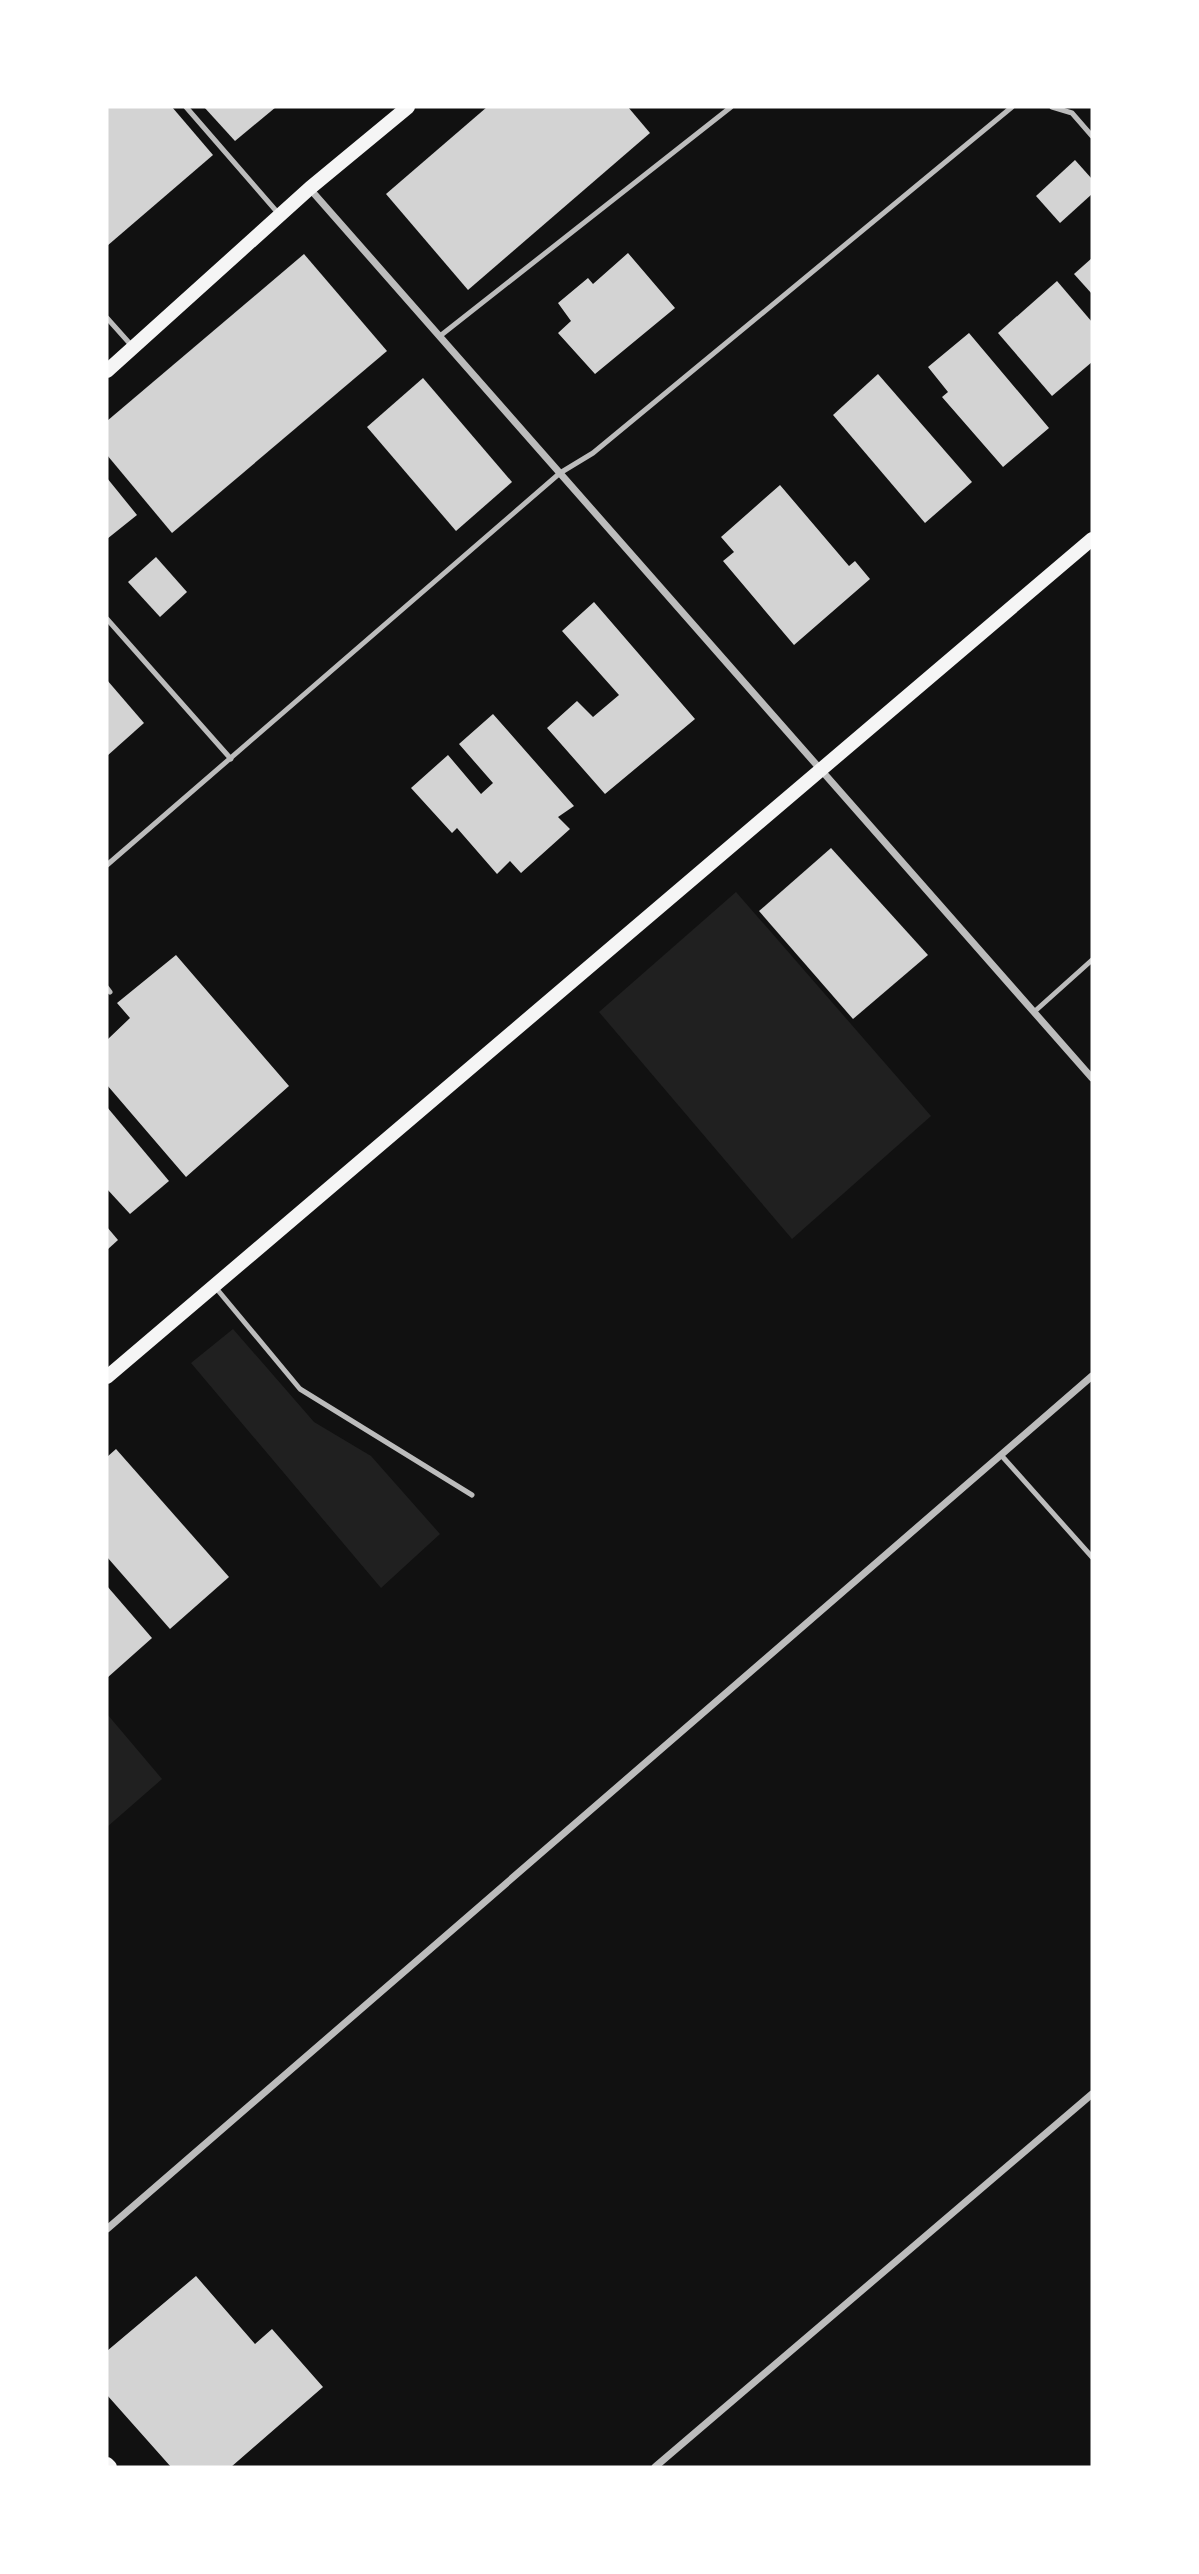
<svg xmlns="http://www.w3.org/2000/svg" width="1199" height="2574" viewBox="0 0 1199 2574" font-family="'PT Sans Narrow',sans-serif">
  <rect width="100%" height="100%" fill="#111"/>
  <!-- green -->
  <g fill="#202020">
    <polygon points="736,892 931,1116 792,1239 599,1012"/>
    <polygon points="233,1329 314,1422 371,1456 440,1534 381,1588 191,1363"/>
    <polygon points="107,1714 162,1779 107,1827"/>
  </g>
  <!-- building -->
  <g fill="#d3d3d3">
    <polygon points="107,107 172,107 213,155 107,246"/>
    <polygon points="204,107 276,107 235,141"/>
    <polygon points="487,107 628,107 650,133 468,290 386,194"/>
    <polygon points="1075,160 1092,179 1092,194 1060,223 1036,196"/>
    <polygon points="628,253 675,308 595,374 558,333 571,321 558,303 588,278 593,284"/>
    <polygon points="304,254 387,351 172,533 107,455 107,421"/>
    <polygon points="1092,258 1092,294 1074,274"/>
    <polygon points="1057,281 1092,322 1092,362 1052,396 998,333"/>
    <polygon points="969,333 1049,428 1003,467 942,397 948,392 928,367"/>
    <polygon points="878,374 972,482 925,523 833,415"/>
    <polygon points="423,378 512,482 456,531 367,427"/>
    <polygon points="107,478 137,515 107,539"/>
    <polygon points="780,485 849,566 855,561 870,579 794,645 723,561 734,552 721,537"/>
    <polygon points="156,557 187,592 160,617 128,582"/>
    <polygon points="594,602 695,719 605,794 547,728 577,701 593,717 619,695 562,631"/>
    <polygon points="107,680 144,723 107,756"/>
    <polygon points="493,714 574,806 558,817 570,829 521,873 510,861 497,874 457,828 452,833 411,788 448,755 481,794 493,783 459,744"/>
    <polygon points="831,848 928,955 853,1019 759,911"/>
    <polygon points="176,955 289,1086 186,1177 107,1085 107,1040 130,1018 117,1003"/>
    <polygon points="107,1107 169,1181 130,1214 107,1189"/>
    <polygon points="107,1227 118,1240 107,1250"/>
    <polygon points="116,1449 229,1577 170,1629 107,1557 107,1457"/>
    <polygon points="107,1586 152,1638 107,1678"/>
    <polygon points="196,2276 255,2344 272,2329 323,2387 231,2467 171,2467 107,2395 107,2351"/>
  </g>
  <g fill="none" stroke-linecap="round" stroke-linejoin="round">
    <!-- service -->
    <g stroke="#bcbcbc" stroke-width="5">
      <polyline points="186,107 278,213"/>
      <polyline points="1052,107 1072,113 1092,136"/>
      <polyline points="107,318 132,346"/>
      <polyline points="440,336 731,107"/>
      <polyline points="107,619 231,759"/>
      <polyline points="107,865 560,473 593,453 1012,107"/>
      <polyline points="107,988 110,992"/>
      <polyline points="1034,1012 1092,960"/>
      <polyline points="216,1288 300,1389 472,1495"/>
      <polyline points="1001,1455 1092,1557"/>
    </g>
    <!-- minor -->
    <g stroke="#bcbcbc" stroke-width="7">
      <polyline points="310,189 1092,1078"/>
      <polyline points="107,2229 1092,1376"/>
      <polyline points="655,2467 1092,2094"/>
    </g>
    <!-- secondary -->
    <g stroke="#f5f5f5" stroke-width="14">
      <polyline points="107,371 310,188 408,107"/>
      <polyline points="107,1377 1092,539"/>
      <polyline points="107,2464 110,2467"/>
    </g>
  </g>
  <!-- border -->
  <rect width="1199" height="2574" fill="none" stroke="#ffffff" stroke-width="217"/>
</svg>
